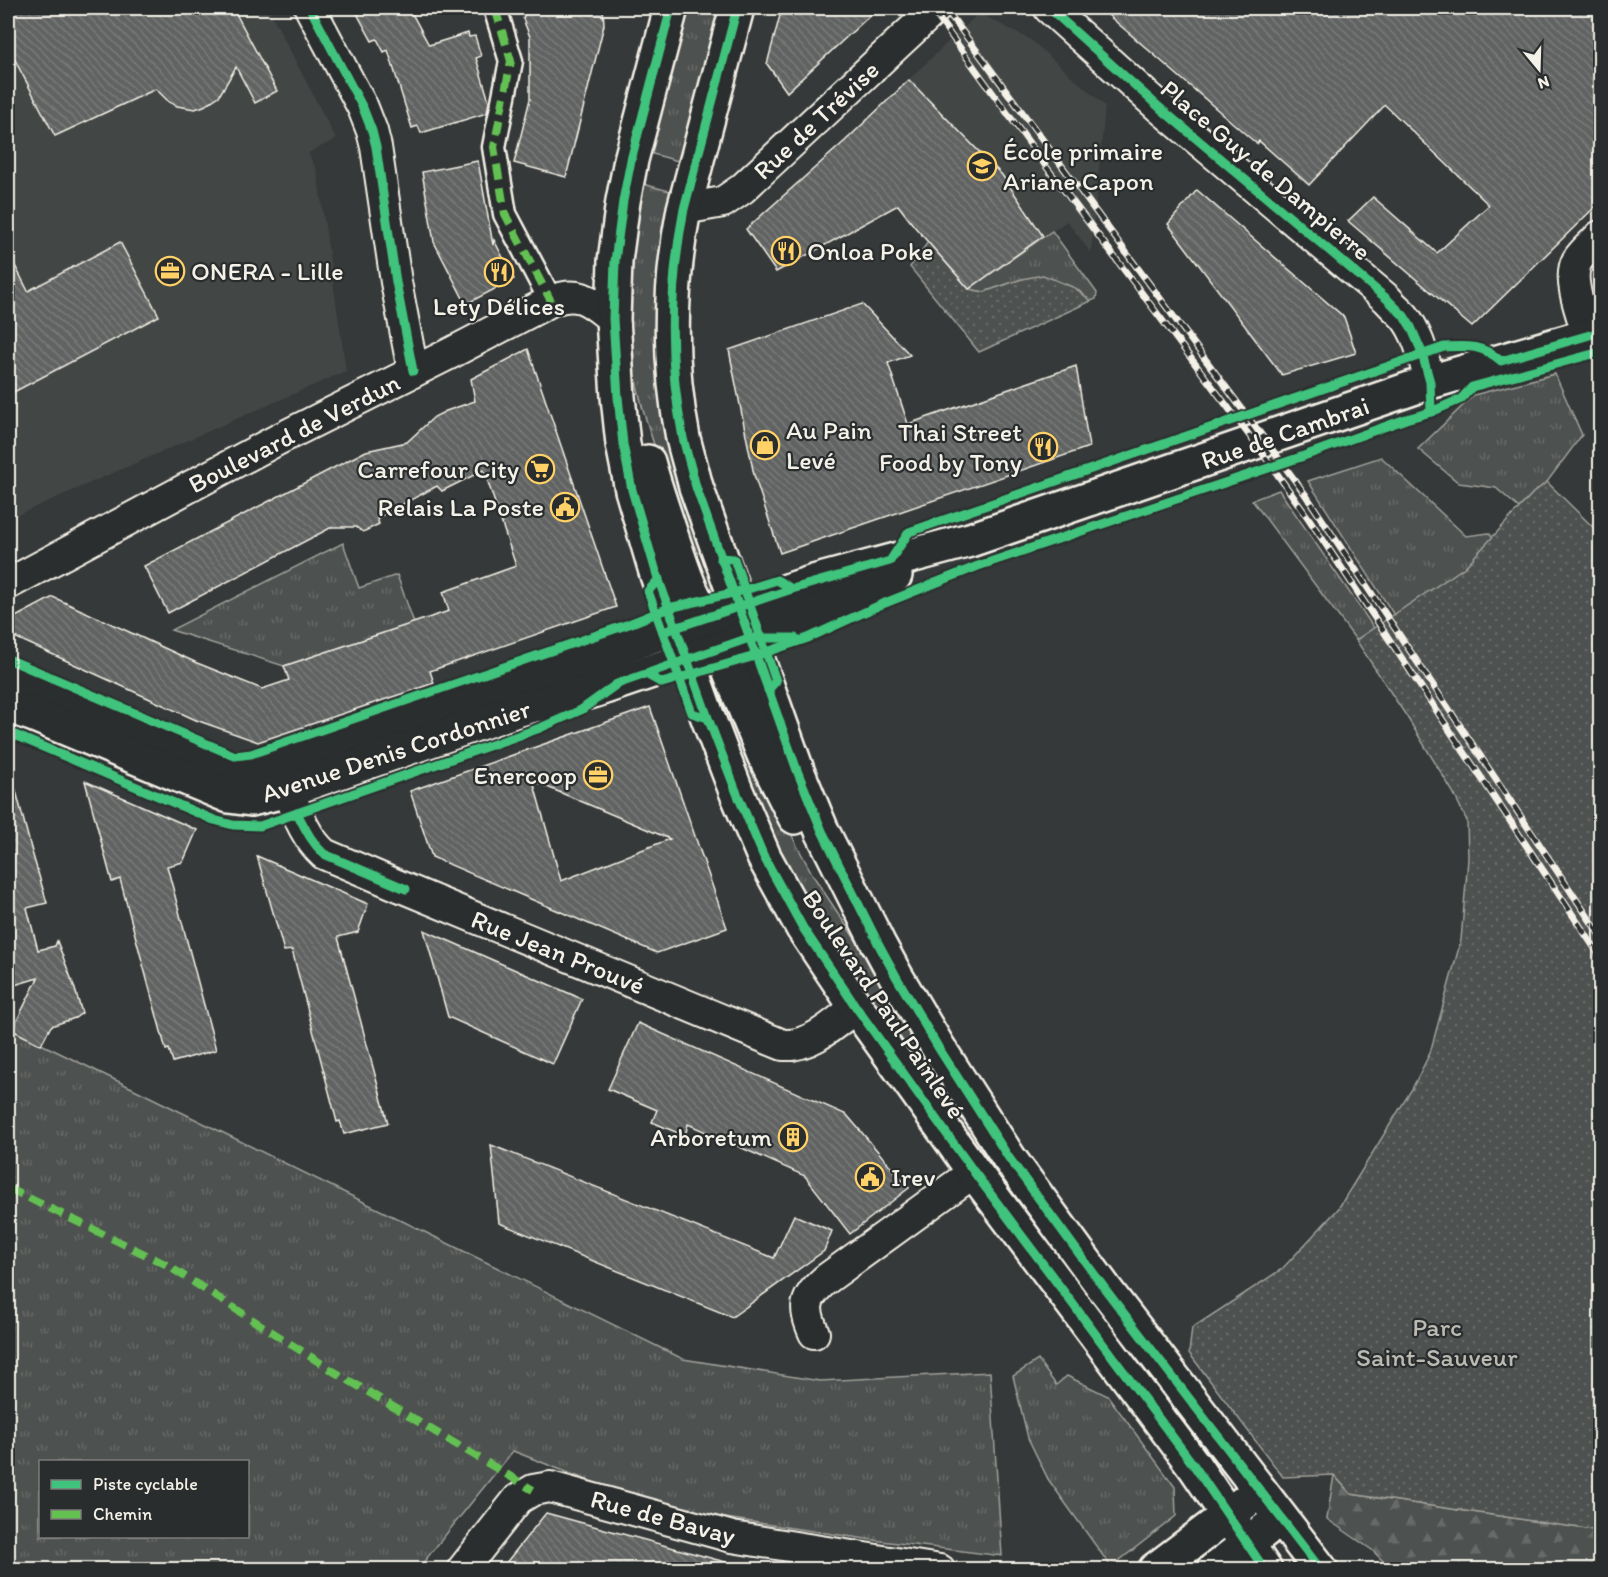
<svg xmlns="http://www.w3.org/2000/svg" width="1608" height="1577" viewBox="0 0 1608 1577" font-family="Itim,sans-serif">
  <defs>
    <pattern id="grass-tufts" width="24" height="20" patternUnits="userSpaceOnUse" patternTransform="scale(1.5)"><rect width="24" height="20" fill="#4e514f"/><path d="M3 7l-1-3M5 7V3M7 7l1-3M15 17l-1-3M17 17v-4M19 17l1-3" fill="none" stroke="#686a68"/></pattern>
    <pattern id="forest-firs" width="22" height="20" patternUnits="userSpaceOnUse" patternTransform="scale(1.5)"><rect width="22" height="20" fill="#4e514f"/><path d="M5 1l3.5 6h-7zM16 11l3.5 6h-7z" fill="#686a68"/></pattern>
    <pattern id="park-dots" width="8" height="8" patternUnits="userSpaceOnUse" patternTransform="scale(1.5)"><rect width="8" height="8" fill="#4e514f"/><path d="M2 2h.1M6 6h.1" fill="none" stroke="#686a68" stroke-width="1.8" stroke-linecap="round"/></pattern>
    <pattern id="building-back-hatch" width="6" height="6" patternUnits="userSpaceOnUse" patternTransform="scale(1.5)"><rect width="6" height="6" fill="#616362"/><path d="M-1 5l2 2M0 0l6 6M5-1l2 2" fill="none" stroke="#787a78"/></pattern>
  </defs>
  <rect width="100%" height="100%" fill="#363939"/>
  <filter id="ink" filterUnits="userSpaceOnUse"><feTurbulence type="fractalNoise" baseFrequency=".0167" numOctaves="2"/><feDisplacementMap in="SourceGraphic" scale="12" xChannelSelector="R" yChannelSelector="G"/><feConvolveMatrix kernelMatrix="1 2 1 2 8 2 1 2 1" color-interpolation-filters="sRGB"/></filter>
  <g filter="url(#ink)">
    <!-- built -->
    <g fill="#434645">
      <polygon points="8,8 268,8 336,139 308,153 317,171 346,371 8,519"/>
      <polygon points="979,13 1031,40 1105,106 1091,253 1067,221 969,289 844,141"/>
    </g>
    <!-- grass -->
    <g fill="url(#grass-tufts)" stroke="#a1a19c" stroke-width="1.5" fill-rule="evenodd">
      <polygon points="682,8 729,8 689,164 642,151"/>
      <polygon points="635,182 681,194 667,250 704,551 689,555 643,410 631,362 628,306"/>
      <polygon points="1052,231 1097,293 1096,299 1091,301 1075,288 1022,279 984,292 969,289"/>
      <polygon points="1555,374 1582,435 1547,482 1533,493 1519,508 1496,488 1459,483 1418,449 1474,395"/>
      <polygon points="1381,457 1466,536 1489,533 1493,537 1465,567 1394,615 1308,481"/>
      <polygon points="1279,490 1374,628 1356,640 1252,500"/>
      <polygon points="343,543 359,588 397,575 414,623 284,666 171,630"/>
      <polygon points="739,716 795,842 814,877 885,984 1155,1374 1147,1380 864,997 795,887 724,722"/>
      <path d="M8,1028L136,1090L683,1359L820,1381L990,1372L1002,1556L873,1540L712,1516L602,1486L513,1451L418,1569H8ZM40,1462H248V1536H40Z"/>
      <polygon points="1038,1360 1056,1385 1067,1376 1108,1396 1175,1487 1176,1516 1111,1567 1048,1479 1028,1438 1013,1376"/>
    </g>
    <!-- forest -->
    <polygon fill="url(#forest-firs)" stroke="#a1a19c" stroke-width="1.5" points="1334,1475 1351,1494 1600,1531 1600,1569 1391,1569 1372,1550 1327,1519"/>
    <!-- park -->
    <g fill="url(#park-dots)" stroke="#a1a19c" stroke-width="1.5">
      <polygon points="928,242 969,289 984,292 1022,279 1043,275 1075,288 1091,301 979,352 910,267"/>
      <polygon points="1547,482 1600,534 1600,1531 1351,1494 1334,1475 1283,1477 1189,1353 1192,1328 1282,1269 1338,1209 1412,1089 1430,1053 1461,940 1468,859 1467,821 1453,792 1407,717 1356,640 1465,567 1533,493"/>
    </g>
    <!-- building -->
    <g fill="url(#building-back-hatch)" stroke="#f4f1e8" stroke-width="1.5" fill-rule="evenodd">
      <polygon points="8,8 233,8 277,91 255,103 236,67 219,96 204,106 195,109 177,106 169,102 156,89 55,136 8,47"/>
      <polygon points="354,8 409,8 429,45 468,33 469,37 475,36 481,56 476,58 489,101 487,113 421,133 418,126 412,128 388,50 384,52 377,39 372,41"/>
      <polygon points="526,8 603,8 604,25 566,177 514,163 530,99 530,37 523,19"/>
      <polygon points="782,8 878,8 787,92 767,64"/>
      <polygon points="1100,8 1600,8 1600,202 1472,327 1348,221 1373,197 1437,253 1489,205 1385,105 1309,185 1259,141 1257,144"/>
      <polygon points="909,80 1002,175 1043,236 969,289 914,226 898,205 776,272 746,229 845,141"/>
      <polygon points="478,161 493,245 494,240 514,279 466,304 434,242 422,172"/>
      <polygon points="1197,190 1344,317 1356,353 1282,375 1168,224"/>
      <polygon points="120,242 159,316 8,395 8,252 28,291"/>
      <polygon points="862,304 910,355 888,363 908,424 1076,366 1089,447 780,553 754,475 729,350"/>
      <polygon points="528,349 616,607 430,671 434,683 258,742 196,720 8,634 8,621 53,597 197,663 262,689 289,680 284,666 449,611 443,592 516,566 484,470 442,491 437,486 377,518 379,524 363,532 356,527 332,527 168,613 144,566 366,451 407,442 434,417 446,411 475,401 471,379"/>
      <path d="M650,707L727,928L657,953L432,857L410,791ZM533,781L670,839L561,881Z"/>
      <polygon points="85,781 197,830 183,862 167,866 216,1050 173,1062 169,1049 166,1050 120,879 112,882"/>
      <polygon points="15,787 32,852 47,903 27,908 38,950 55,946 57,941 74,986 82,1013 75,1018 51,1026 41,1045 12,1030 38,978 8,987 8,788"/>
      <polygon points="257,856 368,904 358,932 338,937 388,1123 344,1134 340,1121 337,1122 292,950 284,951"/>
      <polygon points="424,930 582,999 553,1064 448,1017"/>
      <polygon points="638,1023 847,1115 909,1188 850,1234 805,1176 688,1124 685,1136 652,1122 657,1110 608,1089"/>
      <polygon points="491,1145 774,1258 794,1215 832,1231 824,1251 732,1317 499,1223"/>
      <polygon points="546,1513 729,1563 728,1569 501,1569"/>
    </g>
    <g fill="none" stroke-linecap="round" stroke-linejoin="round">
      <!-- pedestrian casing -->
      <g stroke="#f4f1e8" stroke-width="27">
        <polyline id="pedestrian" points="495,8 511,61 494,147 505,214 551,301"/>
      </g>
      <!-- minor casing -->
      <g stroke="#f4f1e8" stroke-width="34">
        <g id="minor">
          <polyline points="310,8 363,108 372,131 376,147 396,282 413,371"/>
          <path d="M1049,8L1160,108L1387,299C1392,305 1398,310 1404,316C1419,334 1424,360 1430,382"/>
          <polyline points="684,209 723,202 742,189 936,8"/>
          <path d="M1588,335C1582,316 1567,279 1577,261C1583,251 1593,244 1600,236"/>
          <path d="M8,584L279,439L451,353L551,301C580,289 591,302 613,319"/>
          <path d="M288,790C297,813 305,837 324,854L406,889L783,1045C811,1047 835,1023 856,1007"/>
          <path d="M814,1333C803,1307 804,1299 825,1280L974,1172"/>
          <polyline points="462,1570 518,1499 533,1490 550,1487 732,1537 940,1570"/>
        </g>
      </g>
      <!-- secondary casing -->
      <g stroke="#f4f1e8" stroke-width="38">
        <g id="secondary">
          <polyline points="738,607 817,581 970,540 1430,382 1600,332"/>
          <polyline points="749,638 844,600 895,575"/>
        </g>
      </g>
      <!-- primary casing -->
      <g stroke="#f4f1e8" stroke-width="38">
        <g id="primary">
          <polyline points="671,8 631,160 623,201 615,261 613,319 618,397 623,444 632,490 657,575 708,718 736,791 764,857 803,928 856,1007 974,1172 1195,1467 1265,1570"/>
          <path d="M737,8L684,209C669,286 668,362 683,438C687,454 692,471 696,487L798,773L822,831L878,943L897,978L938,1047L1009,1158L1105,1289L1321,1570"/>
          <path d="M648,462C655,488 664,513 672,538C684,571 692,611 724,630"/>
          <polyline points="699,638 717,650 726,662 764,755 795,817"/>
          <polyline points="8,677 231,772 244,774 265,773 543,676 663,632 738,607"/>
          <path d="M8,706L32,714L229,796L251,799L288,790L520,709C545,701 571,698 596,690L749,638"/>
          <polyline points="1155,1570 1245,1502"/>
          <polyline points="1214,1570 1265,1530"/>
        </g>
      </g>
      <!-- pedestrian -->
      <use href="#pedestrian" stroke="#2a2d2e" stroke-width="22"/>
      <!-- minor -->
      <use href="#minor" stroke="#2a2d2e" stroke-width="30"/>
      <!-- secondary -->
      <use href="#secondary" stroke="#2a2d2e" stroke-width="33"/>
      <!-- primary -->
      <use href="#primary" stroke="#2a2d2e" stroke-width="33"/>
      <!-- rail casing -->
      <g stroke="#f4f1e8" stroke-width="7">
        <g id="rail">
          <polyline points="931,8 1048,169 1261,451 1309,519 1600,956"/>
          <polyline points="945,8 1305,494 1600,935"/>
        </g>
      </g>
      <!-- rail -->
      <use href="#rail" stroke="#2a2d2e" stroke-width="4.5" stroke-dasharray="14" stroke-linecap="butt"/>
      <!-- quiet -->
      <g stroke="#63c152" stroke-width="8" stroke-dasharray="15 8" stroke-linecap="butt">
        <polyline points="495,8 511,61 494,147 505,214 551,301"/>
        <polyline points="8,1188 165,1264 333,1371 533,1490"/>
      </g>
      <!-- cycleway casing -->
      <g stroke="#2a2d2e" stroke-width="13">
        <g id="cycleway">
          <polyline points="310,8 363,108 372,131 376,147 396,282 413,371"/>
          <polyline points="671,8 631,160 623,201 615,261 613,319 618,397 623,444 632,490 657,575 708,718 736,791 764,857 803,928 856,1007 974,1172 1195,1467 1265,1570"/>
          <path d="M737,8L684,209C669,286 668,362 683,438C687,454 692,471 696,487L798,773L822,831L878,943L897,978L938,1047L1009,1158L1105,1289L1321,1570"/>
          <polyline points="1049,8 1160,108 1387,299 1404,316 1411,327 1421,350 1430,382 1431,412"/>
          <polyline points="720,558 734,559 776,681 768,690"/>
          <polyline points="659,579 648,591 692,713 708,718"/>
          <path d="M663,632L792,589L890,561L909,532L1444,347C1467,346 1482,344 1501,361L1600,332"/>
          <polyline points="8,659 235,756 251,754 629,624 669,608 745,590 777,580 792,589"/>
          <polyline points="646,674 662,683 755,656 808,638 880,605 978,566 1301,457 1406,419 1431,412 1461,399 1472,387 1600,352"/>
          <polyline points="8,732 214,820 233,825 260,826 540,728 581,710 617,684 749,638 795,638"/>
          <path d="M297,813C305,828 311,842 324,854L406,889"/>
        </g>
      </g>
      <!-- cycleway -->
      <use href="#cycleway" stroke="#40c37c" stroke-width="9"/>
    </g>
  </g>
  <!-- icons -->
  <defs>
    <g id="school-ring" transform="scale(1.5)"><circle r="9.5" fill="#2a2d2e" stroke="#ffd166" stroke-width="1.5"/><path d="M0-5L7-2L0 1L-7-2ZM-4 1L0 2.5L4 1V4Q0 6-4 4Z" fill="#ffd166"/></g>
    <g id="restaurant-ring" transform="scale(1.5)"><circle r="9.5" fill="#2a2d2e" stroke="#ffd166" stroke-width="1.5"/><path d="M-5-6h1v4h1v-4h1v4h1v-4h1v5L-1.5 .5V6h-2V.5L-5-1ZM5-6V6H3V1.5H1.5Q1.5-4 5-6Z" fill="#ffd166"/></g>
    <g id="office-ring" transform="scale(1.5)"><circle r="9.5" fill="#2a2d2e" stroke="#ffd166" stroke-width="1.5"/><path d="M-6-3h4V-5.5h4V-3h4V5H-6ZM-1-4.5V-3h2v-1.5ZM-6 0V1H6V0Z" fill="#ffd166"/></g>
    <g id="shop-ring" transform="scale(1.5)"><circle r="9.5" fill="#2a2d2e" stroke="#ffd166" stroke-width="1.5"/><path d="M-5-2.5h2.3a2.7 3.5 0 0 1 5.4 0H5L5.5 6h-11ZM-1.5-2.5h3a1.5 2.3 0 0 0-3 0Z" fill="#ffd166"/></g>
    <g id="supermarket-ring" transform="scale(1.5)"><circle r="9.5" fill="#2a2d2e" stroke="#ffd166" stroke-width="1.5"/><path d="M-6-5.5h2.5l.6 2H6L4.5 2H-2.5L-4.4-4H-6ZM-1.5 3.2a1.3 1.3 0 1 0 .1 0ZM3 3.2a1.3 1.3 0 1 0 .1 0Z" fill="#ffd166"/></g>
    <g id="civic-ring" transform="scale(1.5)"><circle r="9.5" fill="#2a2d2e" stroke="#ffd166" stroke-width="1.5"/><path d="M-.6-6.5H3V-4.5H.6V-3L4-1V1h2V6H-6V1h2V-1L-.6-3ZM-1.2 2.5V6h2.4V2.5Z" fill="#ffd166"/></g>
    <g id="building-ring" transform="scale(1.5)"><circle r="9.5" fill="#2a2d2e" stroke="#ffd166" stroke-width="1.5"/><path d="M-4-6H4V6H1V3H-1V6H-4ZM-2.5-4.3h1.7v1.8h-1.7ZM.8-4.3h1.7v1.8H.8ZM-2.5-1h1.7V.8h-1.7ZM.8-1h1.7V.8H.8Z" fill="#ffd166"/></g>
  </defs>
  <g fill-rule="evenodd">
    <use href="#school-ring" x="982" y="166"/>
    <use href="#restaurant-ring" x="786" y="251"/>
    <use href="#office-ring" x="170" y="271"/>
    <use href="#restaurant-ring" x="499" y="272"/>
    <use href="#shop-ring" x="765" y="445"/>
    <use href="#restaurant-ring" x="1043" y="447"/>
    <use href="#supermarket-ring" x="540" y="469"/>
    <use href="#civic-ring" x="565" y="507"/>
    <use href="#office-ring" x="598" y="775"/>
    <use href="#building-ring" x="793" y="1137"/>
    <use href="#civic-ring" x="870" y="1177"/>
  </g>
  <g text-anchor="middle" stroke-width="4.5" stroke-linejoin="round" paint-order="stroke">
    <!-- street labels -->
    <g font-size="26" fill="#f4f1e8" stroke="#2a2d2e">
      <text transform="translate(816 120) rotate(-43)" y="9">Rue de Trévise</text>
      <text transform="translate(1266 170) rotate(40)" y="9">Place Guy de Dampierre</text>
      <text transform="translate(294 433) rotate(-27)" y="9">Boulevard de Verdun</text>
      <text transform="translate(1285 433) rotate(-19)" y="9">Rue de Cambrai</text>
      <text transform="translate(396 751) rotate(-18)" y="9">Avenue Denis Cordonnier</text>
      <text transform="translate(558 952) rotate(22)" y="9">Rue Jean Prouvé</text>
      <text transform="translate(884 1004) rotate(56)" y="9">Boulevard Paul Painlevé</text>
      <text transform="translate(663 1517) rotate(15)" y="9">Rue de Bavay</text>
    </g>
    <!-- poi labels -->
    <g font-size="26" fill="#f4f1e8" stroke="#2a2d2e" text-anchor="start">
      <text x="1003" y="160">École primaire<tspan x="1003" dy="30">Ariane Capon</tspan></text>
      <text x="807" y="260">Onloa Poke</text>
      <text x="191" y="280">ONERA - Lille</text>
      <text x="499" y="315" text-anchor="middle">Lety Délices</text>
      <text x="786" y="439">Au Pain<tspan x="786" dy="30">Levé</tspan></text>
      <text x="1022" y="441" text-anchor="end">Thai Street<tspan x="1022" dy="30">Food by Tony</tspan></text>
      <text x="519" y="478" text-anchor="end">Carrefour City</text>
      <text x="544" y="516" text-anchor="end">Relais La Poste</text>
      <text x="577" y="784" text-anchor="end">Enercoop</text>
      <text x="772" y="1146" text-anchor="end">Arboretum</text>
      <text x="891" y="1186">Irev</text>
    </g>
    <!-- park labels -->
    <g font-size="26" fill="#bab9b2" stroke="#2a2d2e">
      <text x="1437" y="1336">Parc<tspan x="1437" dy="30">Saint-Sauveur</tspan></text>
    </g>
  </g>
  <!-- margin -->
  <rect width="1608" height="1577" fill="none" stroke="#2a2d2e" stroke-width="30"/>
  <rect x="15" y="15" width="1578" height="1547" fill="none" stroke="#f4f1e8" stroke-width="2" filter="url(#ink)"/>
  <!-- legend -->
  <rect x="39" y="1460" width="210" height="78" fill="#2a2d2e" stroke="#7b7b78" stroke-width="1.5"/>
  <rect x="51" y="1480" width="30" height="9" fill="#40c37c" stroke="#7b7b78" stroke-width="1.5"/>
  <text x="93" y="1490" font-size="18" fill="#f4f1e8">Piste cyclable</text>
  <rect x="51" y="1510" width="30" height="9" fill="#63c152" stroke="#7b7b78" stroke-width="1.5"/>
  <text x="93" y="1520" font-size="18" fill="#f4f1e8">Chemin</text>
  <!-- north arrow -->
  <g transform="translate(1539 69) rotate(161)" stroke="#2a2d2e" stroke-width="4.5" paint-order="stroke">
  <path d="M0-4.5L10 22L0 15L-10 22Z" fill="#f4f1e8"/>
  <text y="-9" font-size="16" font-weight="bold" text-anchor="middle" fill="#f4f1e8">N</text>
  </g>
</svg>
